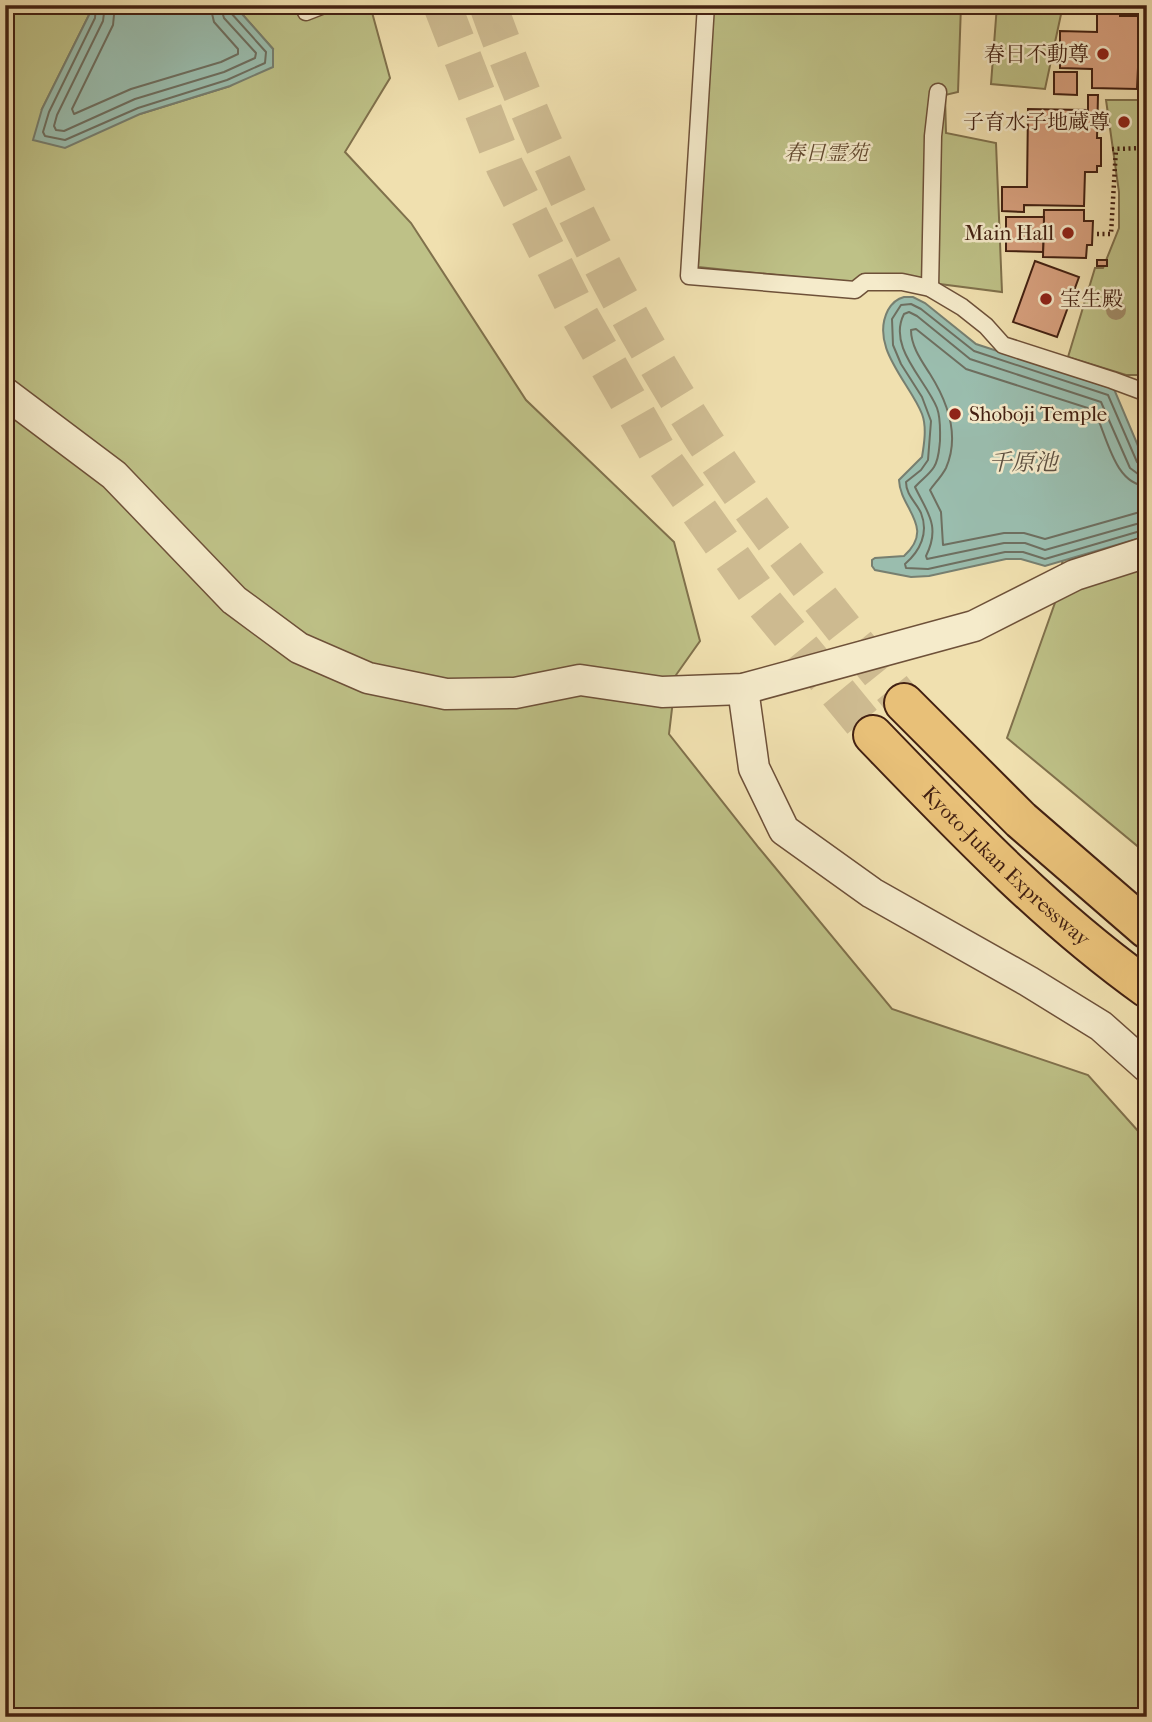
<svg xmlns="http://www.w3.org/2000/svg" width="1152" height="1722" viewBox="0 0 1152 1722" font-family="'IM FELL French Canon','Noto Serif JP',serif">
  <rect width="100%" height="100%" fill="#f0e0af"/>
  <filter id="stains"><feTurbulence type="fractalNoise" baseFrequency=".00286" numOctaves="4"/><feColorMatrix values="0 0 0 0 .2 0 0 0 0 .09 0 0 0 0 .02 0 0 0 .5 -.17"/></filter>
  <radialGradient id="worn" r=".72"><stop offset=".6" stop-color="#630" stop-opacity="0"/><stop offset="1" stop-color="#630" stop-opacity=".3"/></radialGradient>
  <!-- green -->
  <g fill="#bec187" stroke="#80714c" stroke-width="2">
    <polygon points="5,5 89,5 89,15 42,109 140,114 230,86 273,49 234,5 370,5 390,78 345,152 411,223 526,400 674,542 700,641 676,675 669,734 759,848 892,1009 1088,1075 1147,1141 1147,1717 5,1717"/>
    <polygon points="713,5 961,5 958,92 945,95 946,133 996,143 1002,292 862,274 853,283 698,267"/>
    <polygon points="997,5 1063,5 1045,89 991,84"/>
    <polygon points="1147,97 1147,375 1126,375 1068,357 1095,268 1103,268 1119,228 1119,192 1106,100 1144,100"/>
    <polygon points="1147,517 1147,854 1007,738 1057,597 1065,544"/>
  </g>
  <!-- water -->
  <g fill="#9abdae" stroke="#777f70" stroke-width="2">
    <polygon points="89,5 234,5 273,49 273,67 230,86 140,114 65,148 33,140 42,109 89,15"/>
    <path d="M904,297H913L925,303L976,344L1114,389L1147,467V536L1045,566L1021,559H1006L929,576L911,577L875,570L872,566V560L875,558L904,556C936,527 900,509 899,480L922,457C924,445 927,427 922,414C910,383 869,347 888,310C892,303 896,299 904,297Z"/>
  </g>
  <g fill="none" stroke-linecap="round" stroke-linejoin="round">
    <!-- shore -->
    <g stroke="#6e6f60" stroke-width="2">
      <polyline points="96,5 95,18 49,112 43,132 45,136 65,140 138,108 227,80 265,63 266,52 231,13 229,5"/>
      <polyline points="105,5 103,21 57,115 54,126 56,130 64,131 135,99 224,72 255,58 256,53 224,18 220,5"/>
      <polyline points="115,5 113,25 72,109 74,114 131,89 221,62 238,54 238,49 214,22 210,5"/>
      <path d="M1147,467L1141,466L1137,462L1108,395L974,351L921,309L911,304L901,305L892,319L893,345L901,364L922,397L931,421L928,460L921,470L906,482C906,495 916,502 921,513C929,533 920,551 905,564L906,568L928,569L1005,552H1023L1045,559L1147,529"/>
      <path d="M1147,476L1138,474L1130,468L1101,402L970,359L917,316L909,312L904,314C887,347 926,380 937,408C941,419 940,430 940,441C939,450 939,459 934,467C929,475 921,480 915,487C927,512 941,526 926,556L927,559L1004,543H1025L1045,550L1147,521"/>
      <path d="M1147,486C1114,485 1107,435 1094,410L966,369L916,329L911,330C911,346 921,360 930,374C947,401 960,436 946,468C942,476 935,483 930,490L941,512L943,545L1004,533H1024L1045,539L1147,510"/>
    </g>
  </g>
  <!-- building -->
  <g fill="#d8a17f" stroke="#432112" stroke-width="2">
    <polygon points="1044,5 1061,5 1060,14 1044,12"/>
    <polygon points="1097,5 1120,5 1120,16 1140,16 1140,41 1147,41 1147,68 1138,68 1137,89 1092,88 1092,69 1060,68 1060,31 1097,32"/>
    <polygon points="1054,72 1077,72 1077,95 1054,94"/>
    <polygon points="1088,95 1098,95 1097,138 1101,138 1101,166 1097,166 1097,172 1085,172 1084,206 1024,205 1024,212 1002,211 1002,187 1027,187 1028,109 1088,110"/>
    <polygon points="1044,210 1084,210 1084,221 1093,221 1092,245 1087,245 1086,258 1043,257"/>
    <polygon points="1006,217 1044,217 1043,252 1006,251"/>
    <rect x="1097" y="260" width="10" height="6"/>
    <polygon points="1035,261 1079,277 1057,337 1013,322"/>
  </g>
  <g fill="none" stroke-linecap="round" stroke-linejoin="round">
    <!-- highway-tunnel -->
    <g stroke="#cdba90" stroke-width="38" stroke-dasharray="38 19" stroke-linecap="butt">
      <polyline points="442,5 505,167 577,311 660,456 765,604 873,735"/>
      <path d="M488,5C542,156 615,302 702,437C763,530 834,617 904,703"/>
    </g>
    <!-- lane casing -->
    <g stroke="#6e5139" stroke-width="19">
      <g id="lane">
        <polyline points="706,5 689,276 855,290 865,282 902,282 930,288 962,307 986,326 1003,345 1112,380 1147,393"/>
        <polyline points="306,12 324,5"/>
        <polyline points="930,288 933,136 938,92"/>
      </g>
    </g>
    <!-- street casing -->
    <g stroke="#6e5139" stroke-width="33">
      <g id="street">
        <polyline points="5,393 114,475 234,600 299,648 368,678 446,694 515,693 580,680 662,692 743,689 974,626 1075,575 1147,552"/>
        <polyline points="743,689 754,768 784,830 872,893 1028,981 1101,1026 1147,1067"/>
      </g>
    </g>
    <!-- highway casing -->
    <g stroke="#432112" stroke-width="42">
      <g id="highway">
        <polyline points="904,703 1021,820 1147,929"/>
        <path id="s1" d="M873,735C960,825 1045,915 1147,988"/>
      </g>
    </g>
    <!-- path -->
    <g stroke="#432112" stroke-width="4.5" stroke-dasharray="2 3.5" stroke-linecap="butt">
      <polyline points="1077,9 1083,9"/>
      <polyline points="1112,149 1147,148"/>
      <polyline points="1097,234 1111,234 1116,149"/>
    </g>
    <!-- lane -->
    <use href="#lane" stroke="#f5ebcb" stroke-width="16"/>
    <!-- street -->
    <use href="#street" stroke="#f5ebcb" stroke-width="30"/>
    <!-- highway -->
    <use href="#highway" stroke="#e8c078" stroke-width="38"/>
  </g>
  <!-- trees -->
  <circle fill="#a28d69" cx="1116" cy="310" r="10"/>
  <!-- markers -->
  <g fill="#8f2418" stroke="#f5ebcb" stroke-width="2.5">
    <circle cx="1103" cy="54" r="7"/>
    <circle cx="1124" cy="122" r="7"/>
    <circle cx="1068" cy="233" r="7"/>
    <circle cx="1046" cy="299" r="7"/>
    <circle cx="955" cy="414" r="7"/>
  </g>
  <g text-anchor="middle" stroke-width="5" stroke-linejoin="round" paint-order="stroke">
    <!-- poi labels -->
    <g font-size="21" fill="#432112" stroke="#f5ebcb" text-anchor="end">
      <text x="1089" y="61">春日不動尊</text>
      <text x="1110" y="129">子育水子地蔵尊</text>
      <text x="1054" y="240">Main Hall</text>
      <text x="1060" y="306" text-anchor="start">宝生殿</text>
      <text x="969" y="421" text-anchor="start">Shoboji Temple</text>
    </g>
    <!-- park labels -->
    <g font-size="21" font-style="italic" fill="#62492f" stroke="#f5ebcb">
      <text x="826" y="160">春日霊苑</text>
    </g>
    <!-- street labels -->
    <g font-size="21" fill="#432112" stroke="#f5ebcb">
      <text dy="7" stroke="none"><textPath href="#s1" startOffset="187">Kyoto-Jukan Expressway</textPath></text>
    </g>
    <!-- water labels -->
    <g font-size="23" font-style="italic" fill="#5d5041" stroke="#f5ebcb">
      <text x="1023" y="470">千原池</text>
    </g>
  </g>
  <!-- margin -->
  <rect width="1152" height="1722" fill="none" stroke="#f0e0af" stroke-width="28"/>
  <rect x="7" y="7" width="1138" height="1708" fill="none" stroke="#432112" stroke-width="3.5"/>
  <rect x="14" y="14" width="1124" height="1694" fill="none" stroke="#432112" stroke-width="2"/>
  <rect width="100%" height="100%" filter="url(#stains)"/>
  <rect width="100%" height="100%" fill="url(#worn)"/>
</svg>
